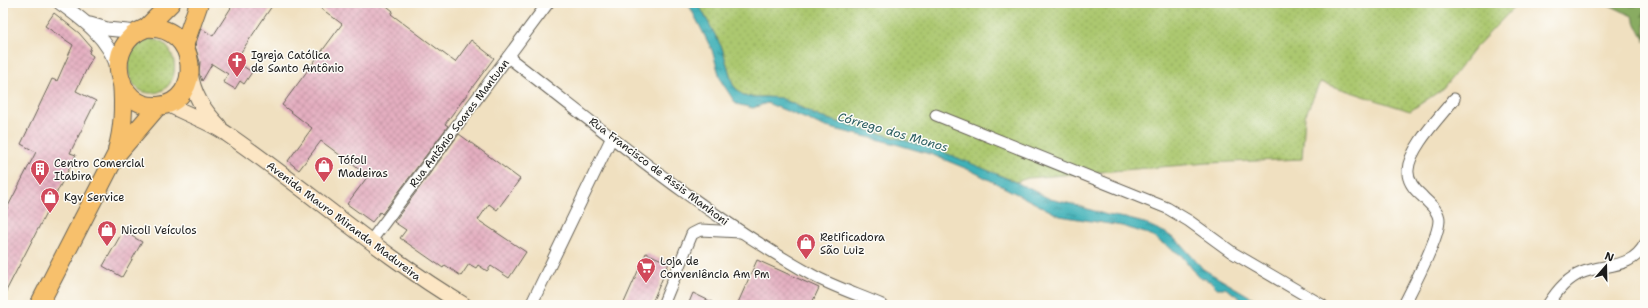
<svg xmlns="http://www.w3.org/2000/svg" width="1648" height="308" viewBox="0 0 1648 308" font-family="'Shantell Sans',sans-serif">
  <defs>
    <pattern id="grass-dots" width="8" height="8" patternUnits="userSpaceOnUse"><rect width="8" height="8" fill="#acc86f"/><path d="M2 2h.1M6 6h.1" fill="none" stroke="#93ab60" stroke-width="1.8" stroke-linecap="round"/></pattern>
    <pattern id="forest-firs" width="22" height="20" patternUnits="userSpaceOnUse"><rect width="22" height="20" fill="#89ac62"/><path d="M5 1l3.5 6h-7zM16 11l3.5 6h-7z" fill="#6f8b50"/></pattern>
    <pattern id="water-ripples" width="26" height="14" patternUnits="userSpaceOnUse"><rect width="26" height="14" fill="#40b1b8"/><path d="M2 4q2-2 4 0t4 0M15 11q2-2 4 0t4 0" fill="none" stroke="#358f95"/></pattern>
    <pattern id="building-cross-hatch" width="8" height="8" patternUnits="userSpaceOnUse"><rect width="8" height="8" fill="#e4aec0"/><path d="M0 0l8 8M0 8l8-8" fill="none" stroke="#c395a4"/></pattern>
  </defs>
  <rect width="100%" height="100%" fill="#fdfcf7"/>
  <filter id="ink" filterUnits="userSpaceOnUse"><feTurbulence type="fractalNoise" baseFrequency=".025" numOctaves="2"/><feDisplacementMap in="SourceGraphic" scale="8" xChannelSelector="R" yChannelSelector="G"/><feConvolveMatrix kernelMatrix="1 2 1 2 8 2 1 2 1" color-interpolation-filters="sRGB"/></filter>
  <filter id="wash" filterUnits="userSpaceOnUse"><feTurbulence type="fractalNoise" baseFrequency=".012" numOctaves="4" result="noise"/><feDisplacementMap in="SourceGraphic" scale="16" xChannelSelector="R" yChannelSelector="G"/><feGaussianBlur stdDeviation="0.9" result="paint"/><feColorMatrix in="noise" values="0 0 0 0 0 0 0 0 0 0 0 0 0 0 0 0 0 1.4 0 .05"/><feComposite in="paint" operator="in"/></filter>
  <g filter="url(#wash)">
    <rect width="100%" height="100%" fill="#f0e0c0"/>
    <!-- grass -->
    <g fill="url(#grass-dots)" stroke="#647246">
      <polygon points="698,3 1523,3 1517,4 1474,49 1444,88 1410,111 1320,82 1305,116 1302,159 1207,163 1028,178 1016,182 925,146 874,133 820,117 792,103 767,97 752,97 743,96 733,85 722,48"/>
      <path d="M146,39C180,36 185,90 153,93C124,95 119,49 146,39Z"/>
    </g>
    <!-- forest -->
    <polygon fill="url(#forest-firs)" stroke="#52643f" points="1605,3 1645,3 1645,42 1632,16"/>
    <!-- water -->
    <polygon fill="url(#water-ripples)" stroke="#2e666a" points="688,3 698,3 722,48 733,85 743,96 752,97 767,97 781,98 820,117 936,149 1016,182 1050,199 1072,204 1107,215 1125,218 1144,223 1166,233 1180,243 1203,269 1249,296 1269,305 1248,305 1230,291 1225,288 1217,288 1211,282 1198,276 1181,255 1148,234 1122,226 1060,216 972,171 933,155 892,143 826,127 767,103 753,108 736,104 721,81 712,50"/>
    <g id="blocks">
      <!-- building -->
      <g fill="url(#building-cross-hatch)">
        <polygon points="234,3 274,3 235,61 252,72 244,84 240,81 235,89 223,82 228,74 212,64 202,81 199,73 200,62 195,46 201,28 213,36"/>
        <polygon points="314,3 383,3 393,11 391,14 455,62 471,40 494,58 445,124 448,126 382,214 380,212 372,222 347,204 368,176 321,141 299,170 288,161 312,128 282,105 342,24"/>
        <polygon points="54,13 79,33 91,47 89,53 93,56 76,91 96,101 70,153 76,155 3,297 3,216 36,152 21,144 52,79 57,81 73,45 45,26"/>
        <polygon points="459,134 520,179 497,210 489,204 478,220 526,252 509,278 491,266 487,271 478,265 476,268 469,264 461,276 445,265 443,268 400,238 406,230 394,222"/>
        <polygon points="123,231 142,242 122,277 103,266"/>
        <polygon points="646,253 669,263 651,305 623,305"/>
        <polygon points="757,260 819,288 811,305 737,305"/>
        <polygon points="693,293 718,305 688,305"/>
      </g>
    </g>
  </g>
  <g filter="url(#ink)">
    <use href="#blocks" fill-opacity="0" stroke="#666155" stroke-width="1"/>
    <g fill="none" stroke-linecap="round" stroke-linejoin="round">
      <!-- minor casing -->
      <g stroke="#666155" stroke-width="13">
        <g id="minor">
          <path d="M508,57C607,133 703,214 812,275C834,287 859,295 882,305"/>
          <polyline points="936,115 1167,208 1189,221 1233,253 1322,305"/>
          <polyline points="370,242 548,3"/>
          <polyline points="531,305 612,137"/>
          <polyline points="663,305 692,234 700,230 741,232"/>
          <path d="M1404,305C1413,287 1439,238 1439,220C1439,210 1428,203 1422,196C1415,190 1407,181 1408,170C1409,148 1441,116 1454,99"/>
          <path d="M1548,305C1556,292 1566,279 1581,273C1604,263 1631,270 1645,244"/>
        </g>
      </g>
      <!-- tertiary casing -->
      <g stroke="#666155" stroke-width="15">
        <g id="tertiary">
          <path d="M60,3C85,21 108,38 118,69"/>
          <polyline points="90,24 107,29 138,32"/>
        </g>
      </g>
      <!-- secondary casing -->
      <g stroke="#666155" stroke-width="17">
        <g id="secondary">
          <path d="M190,72C193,94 203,110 219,126"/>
          <path d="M168,104C187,115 209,121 227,134C307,189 380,255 464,305"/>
        </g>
      </g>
      <!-- trunk casing -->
      <g stroke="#666155" stroke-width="20">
        <g id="trunk">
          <path d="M146,28C201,24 203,103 158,106C115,109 102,44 146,28Z"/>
          <polyline points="146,28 171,3"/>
          <polyline points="184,46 199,3"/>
          <path d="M117,150C124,127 124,105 122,82"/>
          <polyline points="39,305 116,155 158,106"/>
        </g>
      </g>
      <!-- minor -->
      <use href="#minor" stroke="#fff" stroke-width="11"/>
      <!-- tertiary -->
      <use href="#tertiary" stroke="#fff" stroke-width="13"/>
      <!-- secondary -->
      <use href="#secondary" stroke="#fce6c4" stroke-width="15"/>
      <!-- trunk -->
      <use href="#trunk" stroke="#f7c06c" stroke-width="18"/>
    </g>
  </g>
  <!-- icons -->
  <defs>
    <g id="church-pin" transform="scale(1)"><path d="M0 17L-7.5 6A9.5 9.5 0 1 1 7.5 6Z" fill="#d1495b" stroke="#fdfcf7"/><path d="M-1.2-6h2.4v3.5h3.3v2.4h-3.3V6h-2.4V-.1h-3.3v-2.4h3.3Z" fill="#fff"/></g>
    <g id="shop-pin" transform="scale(1)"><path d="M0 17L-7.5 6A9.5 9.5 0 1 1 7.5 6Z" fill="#d1495b" stroke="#fdfcf7"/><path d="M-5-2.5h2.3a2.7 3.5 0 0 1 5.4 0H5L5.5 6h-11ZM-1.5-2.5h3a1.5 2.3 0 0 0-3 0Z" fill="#fff"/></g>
    <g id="building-pin" transform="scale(1)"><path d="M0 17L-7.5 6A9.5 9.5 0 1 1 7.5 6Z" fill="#d1495b" stroke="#fdfcf7"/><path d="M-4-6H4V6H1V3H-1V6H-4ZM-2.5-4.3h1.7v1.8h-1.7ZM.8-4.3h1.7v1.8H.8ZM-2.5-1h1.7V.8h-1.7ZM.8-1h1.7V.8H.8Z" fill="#fff"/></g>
    <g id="supermarket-pin" transform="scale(1)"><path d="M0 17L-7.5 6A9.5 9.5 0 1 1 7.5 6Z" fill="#d1495b" stroke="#fdfcf7"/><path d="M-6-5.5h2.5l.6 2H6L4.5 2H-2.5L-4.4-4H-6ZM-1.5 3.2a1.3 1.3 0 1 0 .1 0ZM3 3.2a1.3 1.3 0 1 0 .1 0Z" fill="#fff"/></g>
  </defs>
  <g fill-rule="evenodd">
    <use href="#church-pin" x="237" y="61"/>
    <use href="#shop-pin" x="324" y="166"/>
    <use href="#building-pin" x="40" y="169"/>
    <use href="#shop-pin" x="50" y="197"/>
    <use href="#shop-pin" x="107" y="230"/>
    <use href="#shop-pin" x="806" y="243"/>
    <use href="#supermarket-pin" x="646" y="267"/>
  </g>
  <g text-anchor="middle" stroke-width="3" stroke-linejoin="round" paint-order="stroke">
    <!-- poi labels -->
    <g font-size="11" fill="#1c1c1c" stroke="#fdfcf7" text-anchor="start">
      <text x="251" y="59">Igreja Católica<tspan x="251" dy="13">de Santo Antônio</tspan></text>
      <text x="338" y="164">Tófoli<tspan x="338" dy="13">Madeiras</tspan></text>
      <text x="54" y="167">Centro Comercial<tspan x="54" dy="13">Itabira</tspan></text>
      <text x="64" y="201">Kgv Service</text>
      <text x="121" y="234">Nicoli Veículos</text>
      <text x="820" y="241">Retificadora<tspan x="820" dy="13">São Luiz</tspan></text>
      <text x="660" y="265">Loja de<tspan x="660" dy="13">Conveniência Am Pm</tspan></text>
    </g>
    <!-- street labels -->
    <g font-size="11" fill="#1c1c1c" stroke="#fdfcf7">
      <text transform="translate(459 123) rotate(-53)" y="4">Rua Antônio Soares Mantuan</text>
      <text transform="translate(659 171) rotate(37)" y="4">Rua Francisco de Assis Manhoni</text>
      <text transform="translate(344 221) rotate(37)" y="4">Avenida Mauro Miranda Madureira</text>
    </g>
    <!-- water labels -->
    <g font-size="12" font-style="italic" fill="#2c5f62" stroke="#fdfcf7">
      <text transform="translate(893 132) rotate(16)" y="4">Córrego dos Monos</text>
    </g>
  </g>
  <!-- margin -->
  <rect width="1648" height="308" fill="none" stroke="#fdfcf7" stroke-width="16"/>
  <!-- north arrow -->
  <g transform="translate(1606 266) rotate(20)" stroke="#fdfcf7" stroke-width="3" paint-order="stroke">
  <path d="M0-3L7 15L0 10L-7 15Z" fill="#1c1c1c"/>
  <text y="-6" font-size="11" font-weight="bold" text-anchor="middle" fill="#1c1c1c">N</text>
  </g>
</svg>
